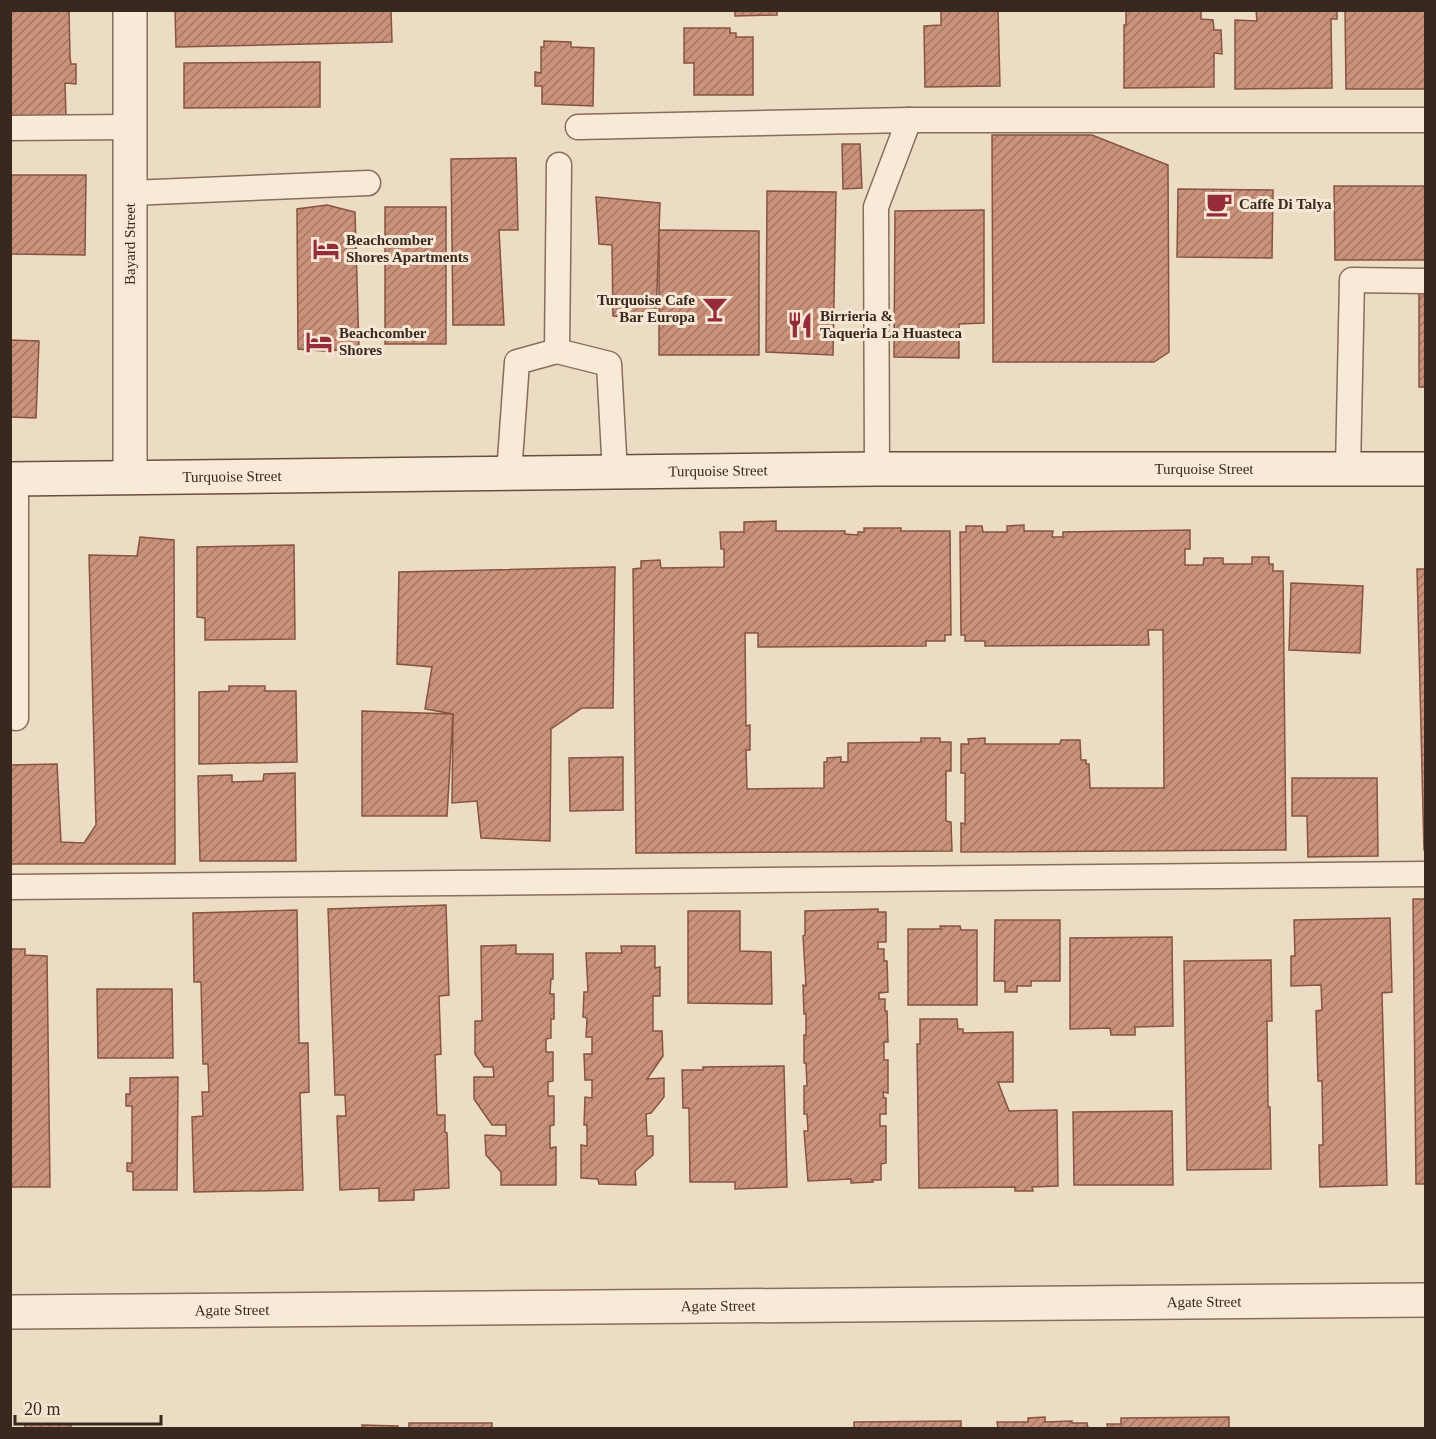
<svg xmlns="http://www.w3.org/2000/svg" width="1436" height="1439" viewBox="0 0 1436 1439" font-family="Georgia,serif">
  <defs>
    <pattern id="building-hatch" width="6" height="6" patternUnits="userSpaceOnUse" patternTransform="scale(1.5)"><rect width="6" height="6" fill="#ca927b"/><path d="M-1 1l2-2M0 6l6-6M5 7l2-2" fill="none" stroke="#a57764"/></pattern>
  </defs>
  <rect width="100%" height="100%" fill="#eddcc4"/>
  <!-- building -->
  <g fill="url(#building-hatch)" stroke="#865441" stroke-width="1.5">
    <polygon points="10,10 69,10 70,57 71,64 76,64 76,84 65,83 66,118 10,119"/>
    <polygon points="175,10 391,10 392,42 176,47"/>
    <polygon points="735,10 777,10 777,15 735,16"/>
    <polygon points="941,10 998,10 1000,86 925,87 924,26 941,25"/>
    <polygon points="1126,10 1201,10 1201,19 1213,20 1214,30 1221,30 1222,54 1214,53 1214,87 1124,88 1124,25 1126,25"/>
    <polygon points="1256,10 1337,10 1337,19 1331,19 1332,88 1235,89 1235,20 1257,21"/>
    <polygon points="1426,10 1426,89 1346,89 1345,11"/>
    <polygon points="684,28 730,28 730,33 736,33 736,37 753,37 753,95 694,95 694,63 684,63"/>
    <polygon points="544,41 571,42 571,47 594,48 593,106 542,104 542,86 535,86 535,72 541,73 541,47 544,47"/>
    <polygon points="320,62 320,107 184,108 184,63"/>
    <polygon points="992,135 1092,135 1168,165 1169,352 1154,362 993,362"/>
    <polygon points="842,144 860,144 862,188 843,189"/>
    <polygon points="516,158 518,230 499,230 504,325 453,325 451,159"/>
    <polygon points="10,175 86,175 85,255 10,254"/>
    <polygon points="1334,186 1426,186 1426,260 1335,260"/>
    <polygon points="1178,189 1273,190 1272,258 1177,257"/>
    <polygon points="767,191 836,192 833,355 766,352"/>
    <polygon points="596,197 660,203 656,318 613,316 612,245 599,244"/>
    <polygon points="327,205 355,212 359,349 324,351 298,349 297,209"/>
    <rect x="385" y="207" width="61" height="137"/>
    <polygon points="984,210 984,323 959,324 959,358 894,357 895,211"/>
    <polygon points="659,230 759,231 759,355 659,355"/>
    <polygon points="1419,287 1426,288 1426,387 1419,387"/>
    <polygon points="10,340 39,341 36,418 10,417"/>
    <polygon points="776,521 776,531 845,531 845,534 858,535 858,532 864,532 864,528 901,528 901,531 950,531 951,635 945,635 945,641 926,641 926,646 758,647 758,633 745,633 746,726 750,725 750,750 746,750 747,789 824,788 824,762 827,762 827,758 841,757 841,762 848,762 848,743 921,742 921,738 940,738 940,742 951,742 951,771 946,771 946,821 951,822 952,851 636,853 633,569 641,568 641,561 660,560 661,568 724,567 724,549 721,549 720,532 744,532 744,522"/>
    <polygon points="1024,525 1024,531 1053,531 1052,537 1063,537 1063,532 1190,530 1190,549 1185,549 1185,565 1203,565 1204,558 1223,558 1223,564 1252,564 1252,557 1269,557 1269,564 1273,564 1273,571 1283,571 1286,850 961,852 961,823 965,824 965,773 961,773 961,744 969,744 968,739 985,738 985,744 1060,744 1061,740 1080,740 1081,760 1086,760 1086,764 1089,764 1090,788 1164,788 1163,630 1148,630 1149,645 985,646 985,641 965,641 965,635 961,635 960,532 966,532 966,526 982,526 983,532 1007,532 1007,526"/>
    <polygon points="140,537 174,540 175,864 10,864 10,765 57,764 61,842 84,843 96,825 89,555 137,556"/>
    <polygon points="294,545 295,639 205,640 205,618 197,617 197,547"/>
    <polygon points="615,567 613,708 582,708 551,729 550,841 481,838 477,801 452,803 453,714 425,709 432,667 397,664 399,572"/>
    <polygon points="1417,569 1426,569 1426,850 1424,850"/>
    <polygon points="1291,583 1363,586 1360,653 1289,650"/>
    <polygon points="229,686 265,686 265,691 296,691 297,762 199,764 199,692 229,691"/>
    <polygon points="362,711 453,714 447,816 362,816"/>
    <polygon points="623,757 623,810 570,811 569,758"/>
    <polygon points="295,773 296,861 200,861 198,776 232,775 232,782 263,781 264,774"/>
    <polygon points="1292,778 1377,778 1378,856 1308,857 1307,816 1292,816"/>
    <polygon points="1413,899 1426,899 1426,1184 1416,1184"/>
    <polygon points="446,905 449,995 439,996 441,1054 435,1055 437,1115 445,1115 445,1132 447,1133 449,1188 414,1190 414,1200 379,1201 379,1188 340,1190 337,1116 346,1116 345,1095 335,1095 328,909"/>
    <polygon points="878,909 878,912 886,912 886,942 878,942 878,949 884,949 884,961 887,961 888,992 879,993 879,999 885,999 885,1011 887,1011 888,1042 884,1042 884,1060 888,1060 888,1093 883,1092 884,1098 886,1098 886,1114 880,1114 880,1126 886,1126 886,1163 881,1164 881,1180 872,1180 873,1182 851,1183 851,1179 808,1181 804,1131 808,1131 807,1114 804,1114 804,1086 807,1086 806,1063 804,1063 804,1035 806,1036 806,1014 804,1014 803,985 806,986 803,936 805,935 805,911"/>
    <polygon points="297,910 299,1043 308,1043 309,1092 300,1093 303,1190 194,1192 192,1117 203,1116 202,1092 209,1092 208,1064 203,1064 201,982 194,982 193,913"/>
    <polygon points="688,911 740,911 740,951 771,952 772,1004 688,1003"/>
    <polygon points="1390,918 1392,992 1382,993 1387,1185 1320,1187 1319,1145 1323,1145 1322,1081 1318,1081 1316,1011 1322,1010 1321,985 1291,986 1291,956 1295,956 1294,920"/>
    <polygon points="995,920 1060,920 1060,981 1031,981 1031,986 1017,986 1017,992 1005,992 1005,981 994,981"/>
    <polygon points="940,926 960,926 961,930 977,930 977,1005 908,1005 908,929 941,929"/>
    <polygon points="1172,937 1173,1026 1135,1027 1135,1035 1111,1035 1110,1028 1070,1029 1070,938"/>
    <polygon points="516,945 516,954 553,954 553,979 551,979 550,994 554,994 554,1019 551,1019 551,1038 546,1039 546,1052 553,1052 553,1081 548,1082 548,1096 554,1096 554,1125 550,1126 550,1148 556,1147 556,1185 501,1185 501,1172 486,1155 485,1135 506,1136 506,1125 492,1125 474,1099 474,1077 494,1077 493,1067 484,1067 475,1054 475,1021 482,1021 481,946"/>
    <polygon points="621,946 655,946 655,968 660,967 660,996 653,996 653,1031 662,1031 663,1056 647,1079 664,1078 664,1097 651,1113 646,1114 647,1136 653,1136 653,1155 635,1171 636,1185 599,1184 598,1179 581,1178 581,1145 587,1146 587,1125 584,1125 585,1097 592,1098 592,1080 585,1080 584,1054 592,1054 592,1037 586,1037 587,1018 583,1017 584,992 588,992 586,953 622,953"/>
    <polygon points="10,949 25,949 25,955 47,956 50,1187 10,1187"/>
    <polygon points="1271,960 1272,1021 1267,1021 1268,1107 1270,1107 1271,1169 1187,1170 1184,961"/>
    <polygon points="97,989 172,989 173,1058 98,1058"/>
    <polygon points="920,1019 957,1019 958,1029 963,1029 963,1033 1013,1032 1013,1082 998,1082 1009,1111 1057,1110 1058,1186 1032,1187 1033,1191 1015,1191 1015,1187 919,1188 917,1044 920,1044"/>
    <polygon points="784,1066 787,1187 735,1189 735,1182 690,1182 689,1108 683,1108 682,1070 703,1070 703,1067"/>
    <polygon points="178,1077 177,1190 133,1190 133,1172 127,1171 127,1163 132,1163 132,1106 126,1106 126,1094 130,1094 130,1078"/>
    <polygon points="1172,1111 1173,1185 1074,1185 1073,1112"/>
    <polygon points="1045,1417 1045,1422 1072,1421 1072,1423 1087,1423 1088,1428 998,1428 997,1422 1028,1422 1028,1418"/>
    <polygon points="1229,1417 1229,1428 1108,1428 1107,1424 1121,1424 1121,1418"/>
    <polygon points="961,1421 961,1428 854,1428 854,1422"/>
    <rect x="409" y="1423" width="83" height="5"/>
    <rect x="25" y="1424" width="46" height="4"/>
    <polygon points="362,1425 398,1426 398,1428 362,1428"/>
  </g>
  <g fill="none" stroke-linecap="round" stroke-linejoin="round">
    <!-- lane casing -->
    <g stroke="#876d5b" stroke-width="27">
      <g id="lane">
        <polyline points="578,127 909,120 1426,120"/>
        <polyline points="10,128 130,127"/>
        <polyline points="559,165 557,351 609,364 615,473"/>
        <polyline points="130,193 368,183"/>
        <polyline points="877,469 876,207 909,120"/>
        <polyline points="1348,469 1352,280 1426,281"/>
        <polyline points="509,474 517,362 557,351"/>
        <polyline points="16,718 16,479"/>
        <polyline points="10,887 1426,874"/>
      </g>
    </g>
    <!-- street casing -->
    <g stroke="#876d5b" stroke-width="36">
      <g id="street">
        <polyline points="130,10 130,477"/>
        <path id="s1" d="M10,1312L1426,1300"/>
      </g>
    </g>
    <!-- secondary casing -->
    <g stroke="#694f3e" stroke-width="36">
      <g id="secondary">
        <path id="s2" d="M10,479L877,469H1426"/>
      </g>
    </g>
    <!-- lane -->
    <use href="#lane" stroke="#f8ead7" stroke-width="24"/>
    <!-- street -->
    <use href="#street" stroke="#f8ead7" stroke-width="33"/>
    <!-- secondary -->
    <use href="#secondary" stroke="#f8ead7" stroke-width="33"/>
  </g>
  <!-- icons -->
  <defs>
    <g id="cafe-bare" transform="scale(2.07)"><path d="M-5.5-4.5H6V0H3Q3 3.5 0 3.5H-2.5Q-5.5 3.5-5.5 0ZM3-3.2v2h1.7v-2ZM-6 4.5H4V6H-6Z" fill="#952c3a" stroke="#f5e7d4" stroke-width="2.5" paint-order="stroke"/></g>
    <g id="hotel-bare" transform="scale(2.07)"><path d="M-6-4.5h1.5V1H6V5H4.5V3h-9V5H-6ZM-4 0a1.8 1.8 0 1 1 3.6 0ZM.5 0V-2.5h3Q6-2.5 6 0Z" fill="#952c3a" stroke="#f5e7d4" stroke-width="2.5" paint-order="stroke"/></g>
    <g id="bar-bare" transform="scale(2.07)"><path d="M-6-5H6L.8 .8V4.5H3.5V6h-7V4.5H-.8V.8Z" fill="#952c3a" stroke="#f5e7d4" stroke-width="2.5" paint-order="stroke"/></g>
    <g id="restaurant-bare" transform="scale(2.07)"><path d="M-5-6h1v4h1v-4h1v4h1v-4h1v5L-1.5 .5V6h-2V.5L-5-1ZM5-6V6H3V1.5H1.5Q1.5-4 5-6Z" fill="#952c3a" stroke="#f5e7d4" stroke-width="2.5" paint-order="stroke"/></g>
  </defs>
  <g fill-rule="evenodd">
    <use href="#cafe-bare" x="1219" y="204"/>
    <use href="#hotel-bare" x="326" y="249"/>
    <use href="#bar-bare" x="715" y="309"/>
    <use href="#restaurant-bare" x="800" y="325"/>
    <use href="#hotel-bare" x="319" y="342"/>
  </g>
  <g text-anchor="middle" stroke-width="6" stroke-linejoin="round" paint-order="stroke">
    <!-- poi labels -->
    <g font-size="15" font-weight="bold" fill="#38281f" stroke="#f5e7d4" text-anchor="start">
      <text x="1239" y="209">Caffe Di Talya</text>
      <text x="346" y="245">Beachcomber<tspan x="346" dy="17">Shores Apartments</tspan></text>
      <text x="695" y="305" text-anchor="end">Turquoise Cafe<tspan x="695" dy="17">Bar Europa</tspan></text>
      <text x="820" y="321">Birrieria &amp;<tspan x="820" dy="17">Taqueria La Huasteca</tspan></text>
      <text x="339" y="338">Beachcomber<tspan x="339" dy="17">Shores</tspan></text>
    </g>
    <!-- street labels -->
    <g font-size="15" fill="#38281f" stroke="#f5e7d4">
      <text transform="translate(130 244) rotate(-90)" y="5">Bayard Street</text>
      <text dy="5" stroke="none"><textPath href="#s2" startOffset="1194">Turquoise Street</textPath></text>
      <text dy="5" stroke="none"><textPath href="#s2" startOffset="708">Turquoise Street</textPath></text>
      <text dy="5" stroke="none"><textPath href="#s2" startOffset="222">Turquoise Street</textPath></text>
      <text dy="5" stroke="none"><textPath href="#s1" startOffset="1194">Agate Street</textPath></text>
      <text dy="5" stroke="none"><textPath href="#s1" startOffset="708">Agate Street</textPath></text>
      <text dy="5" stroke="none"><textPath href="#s1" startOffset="222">Agate Street</textPath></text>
    </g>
  </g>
  <!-- border -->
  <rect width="1436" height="1439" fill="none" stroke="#38281f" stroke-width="24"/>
  <!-- scale -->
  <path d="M15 1415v9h146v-9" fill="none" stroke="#38281f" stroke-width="3"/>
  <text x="24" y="1415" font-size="18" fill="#38281f" stroke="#f5e7d4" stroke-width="4.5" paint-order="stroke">20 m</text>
</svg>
